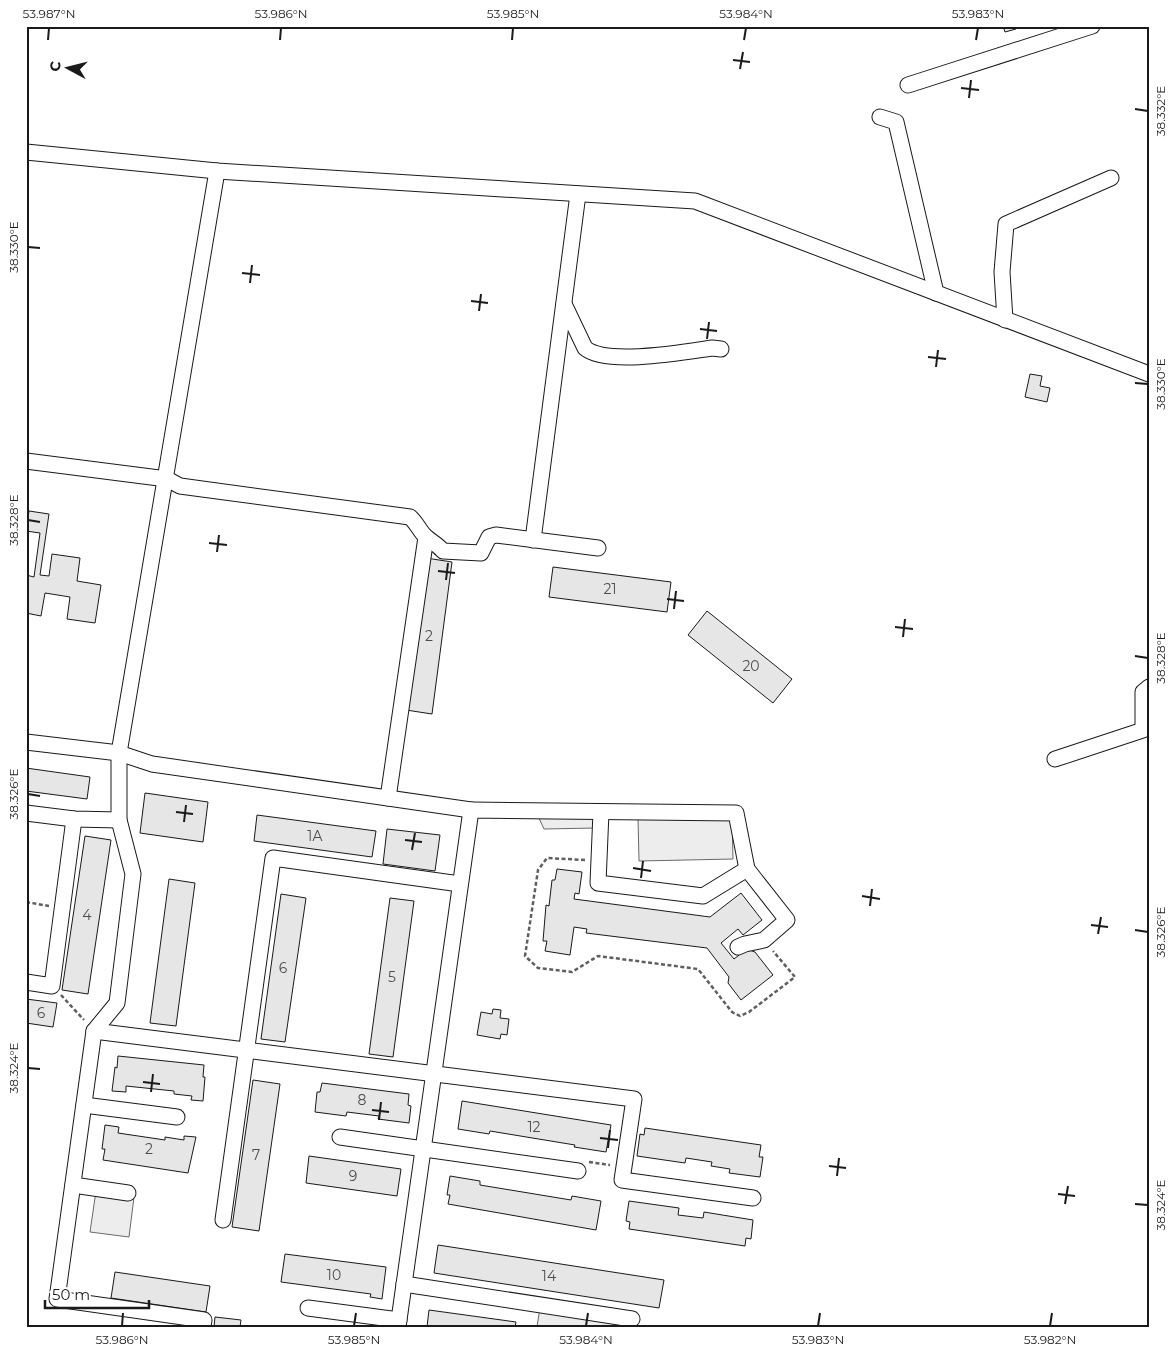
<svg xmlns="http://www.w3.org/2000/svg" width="1175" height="1353" viewBox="0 0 1175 1353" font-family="Montserrat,sans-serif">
  <rect width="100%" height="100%" fill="#fff"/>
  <!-- built -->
  <g fill="#ededed" stroke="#6a6a6a">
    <polygon points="593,815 596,828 544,829 538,816"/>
    <polygon points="732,816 733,859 639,861 638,818"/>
    <polygon points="97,1184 135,1189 129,1237 90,1232"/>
    <polygon points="541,1301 638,1316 637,1327 537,1327"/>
  </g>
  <!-- building -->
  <g fill="#e6e6e6" stroke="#1a1a1a">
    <polygon points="1003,26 1015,26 1016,29 1005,32"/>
    <polygon points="1030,374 1042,376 1040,386 1050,388 1047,402 1025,397"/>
    <polygon points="29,511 49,514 40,575 49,576 52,554 80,558 77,581 101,585 95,623 67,619 70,597 45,593 41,616 26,613 26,575 34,577 40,533 26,531"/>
    <polygon points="426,558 452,562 432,714 406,710"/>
    <polygon points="553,567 671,582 667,612 549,597"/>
    <polygon points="707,611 792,679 773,703 688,635"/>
    <polygon points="26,768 90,777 87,799 26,791"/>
    <polygon points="145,793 208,802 203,842 140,833"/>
    <polygon points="257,815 376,831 372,857 254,841"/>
    <polygon points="387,829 440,835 435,871 383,864"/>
    <polygon points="85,836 111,840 88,994 62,990"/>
    <polygon points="557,869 582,872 579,894 575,893 574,899 710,917 741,893 762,920 743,935 738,929 721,943 734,959 747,949 755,952 773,975 741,1000 728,983 729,977 707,948 586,933 587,929 574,927 570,955 545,951 547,941 543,941 546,905 549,906 552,880 555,880"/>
    <polygon points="169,879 195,883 176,1026 150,1023"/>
    <polygon points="281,894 306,898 285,1042 261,1039"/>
    <polygon points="390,898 414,901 393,1057 369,1054"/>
    <polygon points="26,999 57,1003 53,1027 26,1023"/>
    <polygon points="493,1009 501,1010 500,1018 509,1019 507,1035 501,1034 500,1039 477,1035 481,1012 492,1014"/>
    <polygon points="118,1056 204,1065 203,1077 205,1077 203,1101 191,1100 192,1096 174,1094 174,1091 126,1086 126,1092 112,1091 115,1067 117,1068"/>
    <polygon points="253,1080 280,1084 259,1231 232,1227"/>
    <polygon points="322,1083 409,1094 408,1105 411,1106 409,1123 378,1119 379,1116 347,1112 346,1116 315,1112 317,1092 320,1092"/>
    <polygon points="462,1101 611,1125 606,1152 574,1147 575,1145 490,1131 489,1134 458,1129"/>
    <polygon points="105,1125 119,1127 118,1133 165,1140 165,1137 184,1140 184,1136 196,1137 188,1173 103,1160 105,1149 102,1149"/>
    <polygon points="645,1128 761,1145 759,1157 763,1157 760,1177 729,1173 730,1169 711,1166 712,1162 686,1158 685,1163 637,1156 640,1134 644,1135"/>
    <polygon points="309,1156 401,1169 397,1196 306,1183"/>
    <polygon points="450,1176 480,1181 480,1185 571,1200 572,1196 601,1201 596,1230 448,1204 450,1195 447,1195"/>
    <polygon points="629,1201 679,1208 678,1215 703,1218 704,1212 753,1220 751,1239 746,1238 745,1246 629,1229 630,1222 626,1221"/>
    <polygon points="438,1245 664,1280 659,1308 434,1273"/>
    <polygon points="285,1254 386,1267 382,1299 370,1297 371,1294 281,1282"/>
    <polygon points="115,1272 210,1286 206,1312 111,1298"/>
    <polygon points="429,1310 516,1322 515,1327 427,1327"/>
    <polygon points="215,1317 241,1320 240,1327 214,1327"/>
  </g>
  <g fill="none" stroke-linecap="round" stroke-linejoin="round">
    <!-- minor casing -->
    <g stroke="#1a1a1a" stroke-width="17">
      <g id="minor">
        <polyline points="908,85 1092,26"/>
        <polyline points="880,117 896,122 936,293"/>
        <polyline points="26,152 217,171 695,201 1149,374"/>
        <path d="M564,304L585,348C606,366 684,352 712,348L721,349"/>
        <polyline points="1005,320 1002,272 1006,224 1111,178"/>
        <path d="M26,461L167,479L180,486L410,517C417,523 420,532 426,537C432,542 438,545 443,551L481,553L489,537L496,535L598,548"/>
        <polyline points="533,540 578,194"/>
        <polyline points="26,742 119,753 152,764 471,810"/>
        <polyline points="1055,759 1143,730 1143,692 1149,687"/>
        <polyline points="388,798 426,537"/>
        <polyline points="601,812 598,883 703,896 747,869"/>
        <polyline points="26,813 74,819 119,820"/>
        <polyline points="26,982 52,986 74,819"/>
        <polyline points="94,1031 634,1099 622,1180 753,1198"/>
        <polyline points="84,1105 177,1117"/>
        <polyline points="340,1137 578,1171"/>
        <polyline points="73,1185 128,1193"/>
        <polyline points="223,1220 273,858 460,884"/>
        <polyline points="404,1284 632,1319"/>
        <polyline points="308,1308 399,1320"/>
        <polyline points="203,1327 204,1320 57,1299 94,1031 117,1003 133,874 119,820 119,753 217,171"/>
        <polyline points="398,1327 471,810 736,813 747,869 787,920 764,940 745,944 738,947"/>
      </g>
    </g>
    <!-- path -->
    <g stroke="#5f5f5f" stroke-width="2.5" stroke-dasharray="4 2.5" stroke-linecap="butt">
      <polyline points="585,860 547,858 538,870 525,956 538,968 572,972 598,956 698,969 732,1012 740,1016 749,1012 795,977 773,951"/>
      <polyline points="26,902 49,906"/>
      <polyline points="61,995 84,1020"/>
      <polyline points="589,1162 610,1165"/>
    </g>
    <!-- minor -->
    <use href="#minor" stroke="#fff" stroke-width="15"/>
  </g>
  <!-- ticks -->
  <path fill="none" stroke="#1a1a1a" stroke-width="2" d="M48,40L49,28M280,40L281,28M512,40L513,28M744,40L746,28M976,40L978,28M733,60L750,62M740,69L743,52M961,88L979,90M969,98L971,80M1135,109L1148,111M28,247L40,248M242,273L260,275M250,283L252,265M471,301L488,303M479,311L481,294M700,329L717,331M707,339L709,322M928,357L946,359M936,367L938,350M1135,383L1148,384M28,520L40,522M209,543L227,545M217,552L219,535M438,571L455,573M446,580L448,563M667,599L684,601M674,609L676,591M895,627L913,629M903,637L905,619M1135,656L1148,658M28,794L40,796M176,812L193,814M184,822L186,805M405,840L422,842M412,850L415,833M633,868L651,871M641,878L643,861M862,896L880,899M870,906L872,889M1091,925L1108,927M1135,930L1148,932M1098,934L1101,917M28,1068L40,1069M143,1082L160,1084M151,1092L153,1074M372,1110L389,1112M379,1120L381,1102M600,1138L618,1140M608,1148L610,1130M829,1166L846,1168M837,1176L839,1158M1058,1194L1075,1196M1065,1204L1068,1186M1135,1204L1148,1205M122,1326L123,1313M354,1326L356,1313M586,1326L588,1313M818,1326L820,1313M1050,1326L1052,1313"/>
  <g text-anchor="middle" stroke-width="4" stroke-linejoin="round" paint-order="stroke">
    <!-- number labels -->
    <g font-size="14" fill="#4d4d4d">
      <text x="610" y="594">21</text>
      <text x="429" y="641">2</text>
      <text x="751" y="671">20</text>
      <text x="315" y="841">1А</text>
      <text x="87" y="920">4</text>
      <text x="283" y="973">6</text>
      <text x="392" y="982">5</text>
      <text x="41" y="1018">6</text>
      <text x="362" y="1105">8</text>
      <text x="534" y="1132">12</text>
      <text x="149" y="1154">2</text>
      <text x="256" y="1160">7</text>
      <text x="353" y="1181">9</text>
      <text x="334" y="1280">10</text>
      <text x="549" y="1281">14</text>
    </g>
  </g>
  <!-- border -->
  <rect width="1175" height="1353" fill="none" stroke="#ffffff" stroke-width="55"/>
  <!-- north arrow -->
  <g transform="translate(68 68) rotate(277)" stroke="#ffffff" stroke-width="4" paint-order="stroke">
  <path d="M0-4L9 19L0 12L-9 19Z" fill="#1a1a1a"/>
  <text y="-8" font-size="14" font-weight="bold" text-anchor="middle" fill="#1a1a1a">С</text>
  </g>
  <!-- scale -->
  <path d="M45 1300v8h104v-8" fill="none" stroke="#1a1a1a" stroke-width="2.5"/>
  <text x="52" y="1300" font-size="15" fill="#1a1a1a" stroke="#ffffff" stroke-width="4" paint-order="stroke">50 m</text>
  <rect x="28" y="28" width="1120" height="1298" fill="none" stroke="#1a1a1a" stroke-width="2"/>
  <g font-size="12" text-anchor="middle" fill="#1a1a1a">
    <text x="49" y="18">53.987°N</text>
    <text x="281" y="18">53.986°N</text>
    <text x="513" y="18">53.985°N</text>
    <text x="746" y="18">53.984°N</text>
    <text x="978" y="18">53.983°N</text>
    <text transform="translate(1161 111) rotate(-90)" y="4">38.332°E</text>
    <text transform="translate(14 247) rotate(-90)" y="4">38.330°E</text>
    <text transform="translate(1161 384) rotate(-90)" y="4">38.330°E</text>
    <text transform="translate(14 520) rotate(-90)" y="4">38.328°E</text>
    <text transform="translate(1161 658) rotate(-90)" y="4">38.328°E</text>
    <text transform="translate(14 794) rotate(-90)" y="4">38.326°E</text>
    <text transform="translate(1161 932) rotate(-90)" y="4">38.326°E</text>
    <text transform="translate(14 1068) rotate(-90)" y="4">38.324°E</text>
    <text transform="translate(1161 1205) rotate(-90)" y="4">38.324°E</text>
    <text x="122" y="1344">53.986°N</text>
    <text x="354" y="1344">53.985°N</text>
    <text x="586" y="1344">53.984°N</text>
    <text x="818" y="1344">53.983°N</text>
    <text x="1050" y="1344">53.982°N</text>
  </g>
</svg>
